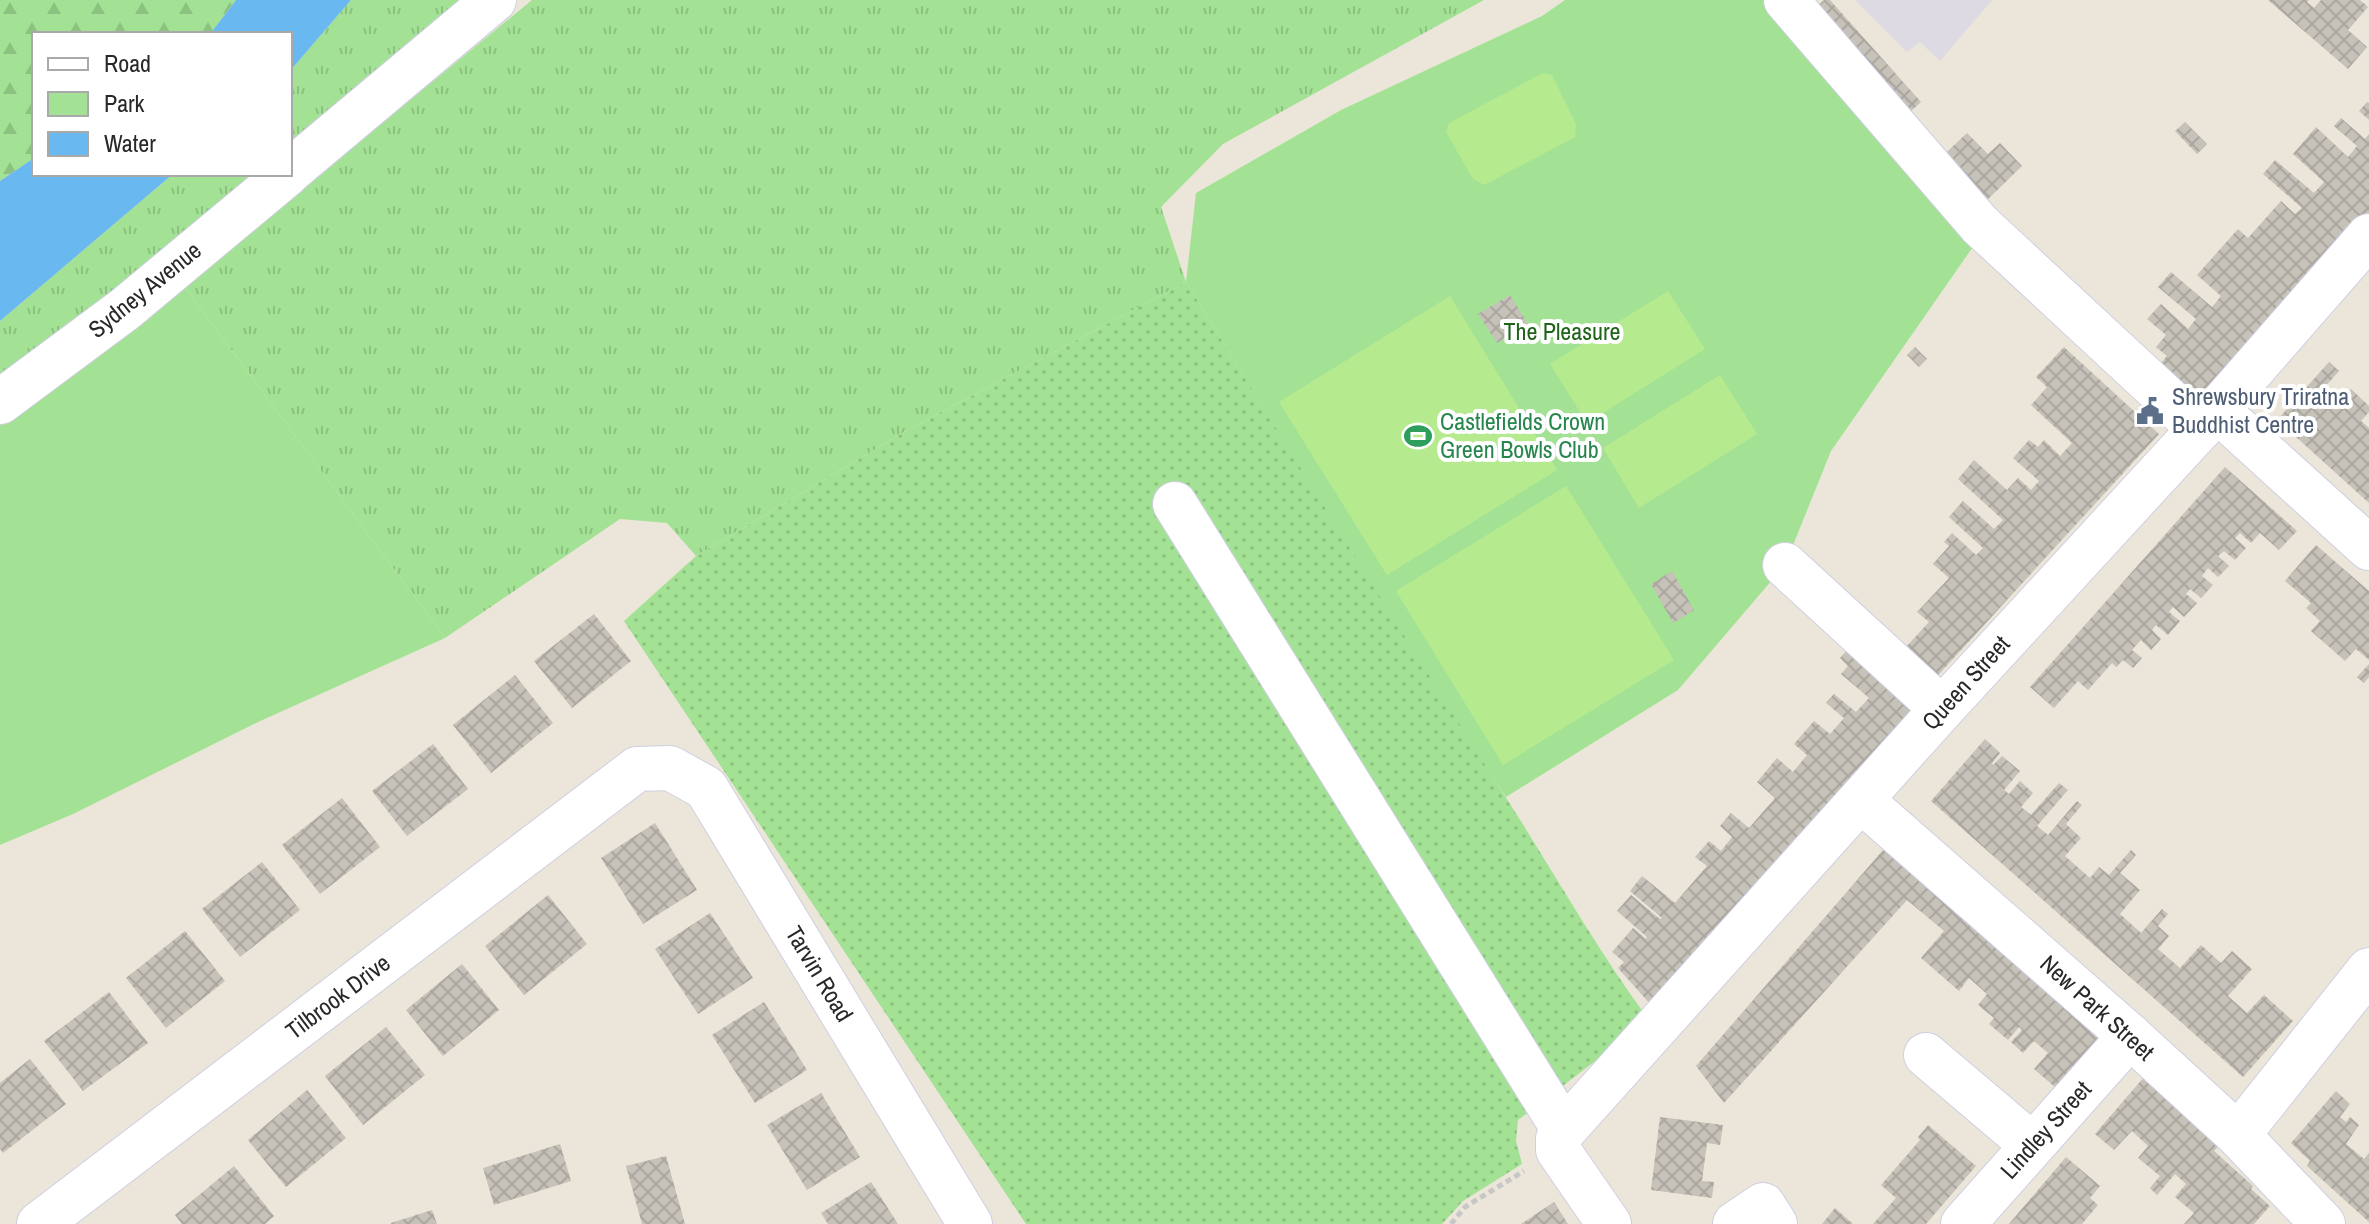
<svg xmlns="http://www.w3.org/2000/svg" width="2369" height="1224" viewBox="0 0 2369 1224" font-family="'Archivo Narrow',sans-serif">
  <defs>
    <pattern id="grass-tufts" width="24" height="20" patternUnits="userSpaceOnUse" patternTransform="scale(2)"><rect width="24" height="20" fill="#a3e294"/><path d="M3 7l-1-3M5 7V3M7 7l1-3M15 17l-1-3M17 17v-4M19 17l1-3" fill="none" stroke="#8cc280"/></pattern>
    <pattern id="forest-firs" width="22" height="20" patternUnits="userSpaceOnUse" patternTransform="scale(2)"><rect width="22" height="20" fill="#a3e294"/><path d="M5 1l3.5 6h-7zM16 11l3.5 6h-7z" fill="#8cc280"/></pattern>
    <pattern id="garden-dots" width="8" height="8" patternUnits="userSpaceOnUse" patternTransform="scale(2)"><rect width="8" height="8" fill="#a3e294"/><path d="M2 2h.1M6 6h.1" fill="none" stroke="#8cc280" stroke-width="1.8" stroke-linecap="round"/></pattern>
    <pattern id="building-cross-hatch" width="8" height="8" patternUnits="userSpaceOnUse" patternTransform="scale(2)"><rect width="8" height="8" fill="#c6c2b9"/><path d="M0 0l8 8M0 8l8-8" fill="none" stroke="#aaa79f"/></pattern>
  </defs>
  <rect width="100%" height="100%" fill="#ebe6d9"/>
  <!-- industrial -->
  <polygon fill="#dedae3" points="1855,0 1992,0 1940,61 1920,42 1907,52"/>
  <!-- grass -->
  <g fill="url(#grass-tufts)">
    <polygon points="351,0 470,0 290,150 290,71"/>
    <polygon points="532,0 1484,0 1223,144 1161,207 1186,282 904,432 696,556 667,523 620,519 445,638 184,286"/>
    <polygon points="173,174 261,174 0,381 0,321"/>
  </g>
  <!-- forest -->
  <polygon fill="url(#forest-firs)" points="0,0 236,0 210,34 34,34 34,158 0,181"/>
  <!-- park -->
  <g fill="#a3e294">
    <polygon points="1565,0 1770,0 1977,241 1831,451 1785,565 1678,690 1506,797 1448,709 1186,282 1196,193 1341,110 1542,16"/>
    <polygon points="184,286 445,638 258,722 73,814 0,845 0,420"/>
  </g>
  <!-- garden -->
  <path fill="url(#garden-dots)" d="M1186,282C1292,454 1397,626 1505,796C1553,871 1596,948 1649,1020L1518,1120L1516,1141L1522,1164L1463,1201L1442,1224H1026L624,621L696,556L904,432Z"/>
  <!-- pitch -->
  <g fill="#b6ea8f">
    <polygon points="1543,73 1552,75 1576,124 1575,137 1484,185 1473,179 1446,132 1449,123"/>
    <polygon points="1668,291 1705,349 1587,423 1550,364"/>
    <polygon points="1450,296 1557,470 1387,575 1279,402"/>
    <polygon points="1720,375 1757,434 1639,508 1603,448"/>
    <polygon points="1566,486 1674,660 1503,765 1396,591"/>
  </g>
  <!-- water -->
  <g fill="#69b8ef">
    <polygon points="236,0 351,0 290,71 290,34 210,34"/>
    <polygon points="34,158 34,174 173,174 0,321 0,181"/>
  </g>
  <!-- building -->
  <g fill="url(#building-cross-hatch)">
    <polygon points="1824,0 1830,0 1921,102 1898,123 1804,18"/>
    <polygon points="2268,0 2309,0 2307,2 2314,8 2321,0 2360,0 2368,7 2348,30 2367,47 2348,69"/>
    <polygon points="2367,102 2369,103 2369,120 2359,111"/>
    <polygon points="2341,118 2365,139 2369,134 2369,214 2198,408 2155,370 2167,356 2156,347 2166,335 2147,319 2161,304 2188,329 2196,319 2158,287 2171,272 2212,307 2221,296 2197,275 2238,229 2248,238 2281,201 2295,214 2302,208 2263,174 2275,160 2314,193 2324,182 2293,154 2316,127 2348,157 2357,146 2334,126"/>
    <polygon points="2185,122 2207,144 2197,154 2175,131"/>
    <polygon points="1967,133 1988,154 2000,143 2022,166 1978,209 1934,164"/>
    <polygon points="1510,295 1528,324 1497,343 1478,314"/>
    <polygon points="1915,347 1927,359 1919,367 1907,355"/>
    <polygon points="2064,347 2159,434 1929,685 1906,647 1929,622 1917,612 1949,578 1933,564 1949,546 1944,542 1952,533 1976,555 1983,548 1949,517 1963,501 1994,529 2003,520 1958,479 1974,460 2007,490 2018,478 2031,490 2039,481 2013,458 2029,440 2038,447 2044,440 2060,456 2072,443 2031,405 2047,387 2036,377"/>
    <polygon points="2329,362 2339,371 2323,389 2338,403 2351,389 2369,406 2369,412 2361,421 2369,428 2369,503 2277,420"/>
    <polygon points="2225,467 2297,531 2279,550 2260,533 2251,543 2240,533 2235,538 2246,548 2235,560 2224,551 2218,556 2229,566 2218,577 2208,568 2202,576 2213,585 2201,598 2190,589 2186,594 2197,603 2184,617 2173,607 2169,612 2180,621 2168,635 2156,625 2152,630 2161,639 2151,650 2141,640 2132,650 2142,658 2133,668 2123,660 2116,667 2112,663 2088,690 2078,681 2054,708 2030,687"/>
    <polygon points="2316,545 2369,591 2369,660 2356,649 2345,661 2311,631 2320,621 2306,608 2311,603 2285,581"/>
    <polygon points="1672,571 1694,610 1673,623 1651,584"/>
    <polygon points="594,614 631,661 572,708 534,661"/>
    <polygon points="1852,645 1919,705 1652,1006 1618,968 1624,962 1612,952 1633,928 1646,939 1647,937 1617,911 1631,895 1660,919 1662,918 1630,891 1642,876 1675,903 1707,866 1695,857 1709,841 1721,851 1732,837 1720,826 1731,813 1749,828 1775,798 1757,782 1777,758 1793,772 1807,755 1794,744 1814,721 1830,734 1844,718 1826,703 1834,694 1856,712 1869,698 1841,674 1848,666 1840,658"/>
    <polygon points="2369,664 2369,677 2364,683 2357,677"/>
    <polygon points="515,675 553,723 491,773 453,725"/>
    <polygon points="1985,739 2000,753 1992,763 1993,765 2002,756 2020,771 2004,790 2009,794 2020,781 2033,793 2021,807 2031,815 2059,783 2068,790 2037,826 2048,835 2077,801 2082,805 2066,824 2081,838 2065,856 2090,878 2099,867 2109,875 2131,850 2136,855 2120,873 2140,890 2120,914 2141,933 2162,909 2168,914 2158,926 2169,936 2158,949 2180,968 2201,945 2221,963 2232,951 2252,969 2228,996 2247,1013 2264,995 2293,1021 2243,1077 1931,801"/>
    <polygon points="433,744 468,789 407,836 372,791"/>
    <polygon points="342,798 380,847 320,894 282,845"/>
    <polygon points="655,823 697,890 643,924 601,858"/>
    <polygon points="1890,842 1956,897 1950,908 1959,916 1961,914 2102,1034 2056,1088 2034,1069 2048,1053 2034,1041 2023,1053 2011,1042 2022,1030 2019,1027 2008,1040 1989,1024 1994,1018 1978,1005 1987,994 1969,978 1959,991 1921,958 1944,931 1907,900 1724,1103 1696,1066"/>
    <polygon points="262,862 300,910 240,957 202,909"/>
    <polygon points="548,895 587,944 524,995 485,946"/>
    <polygon points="710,913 753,978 698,1014 655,949"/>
    <polygon points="185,931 225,981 166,1028 126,978"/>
    <polygon points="462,964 499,1010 443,1056 406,1010"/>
    <polygon points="109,992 148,1043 83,1091 44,1041"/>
    <polygon points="764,1002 807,1070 755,1103 712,1035"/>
    <polygon points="386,1027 425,1075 363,1125 325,1076"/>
    <polygon points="30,1059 66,1104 3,1153 0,1149 0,1083"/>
    <polygon points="2144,1077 2220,1144 2214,1151 2253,1186 2251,1189 2270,1206 2254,1224 2184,1224 2194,1213 2175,1197 2186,1184 2175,1174 2157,1195 2150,1188 2160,1176 2138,1158 2148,1146 2132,1131 2114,1150 2095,1134"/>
    <polygon points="307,1090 346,1138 286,1187 248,1140"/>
    <polygon points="2336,1091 2350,1104 2340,1117 2346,1122 2350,1117 2359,1125 2346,1144 2364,1159 2369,1153 2369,1222 2307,1166 2310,1161 2291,1143"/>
    <polygon points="821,1093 860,1157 807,1190 767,1125"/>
    <polygon points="1660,1117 1723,1125 1720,1145 1707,1143 1702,1181 1714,1182 1712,1198 1651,1190"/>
    <polygon points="1928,1125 1976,1166 1926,1224 1873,1224 1896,1198 1881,1185 1920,1140 1918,1137"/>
    <polygon points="560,1144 571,1181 494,1205 483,1168"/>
    <polygon points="666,1156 685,1224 642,1224 626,1166"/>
    <polygon points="2066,1157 2100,1186 2090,1198 2098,1205 2082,1224 2009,1224"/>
    <polygon points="234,1166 274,1216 265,1224 182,1224 175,1215"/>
    <polygon points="871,1182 898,1224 828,1224 821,1213"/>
    <polygon points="1554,1202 1568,1224 1521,1224"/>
    <polygon points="1835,1208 1853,1224 1822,1224"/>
    <polygon points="432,1210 437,1224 391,1224 391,1223"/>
  </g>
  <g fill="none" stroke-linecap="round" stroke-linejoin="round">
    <!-- minor casing -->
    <g stroke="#cecfe1" stroke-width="46">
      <g id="minor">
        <polyline points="1786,0 1980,225 2200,429"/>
        <polyline points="290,171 494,0"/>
        <polyline points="0,402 125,309 287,174"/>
        <polyline points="2217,410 2369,548"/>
        <polyline points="1175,504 1564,1130"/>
        <polyline points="1785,565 1942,709"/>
        <polyline points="1862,801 2130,1036 2238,1135 2323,1224"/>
        <polyline points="1926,1055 2032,1145"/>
        <polyline points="2238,1135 2369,970"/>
        <polyline points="39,1224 637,769 670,768 706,788 970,1224"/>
        <polyline points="1609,1224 1558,1150 1558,1139 1564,1130 1942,709 2217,410 2369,236"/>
        <polyline points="1735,1224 1763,1205 1775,1224"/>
        <polyline points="1963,1224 2130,1036"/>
      </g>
    </g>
    <!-- path -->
    <polyline stroke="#c7c7c7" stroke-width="5" stroke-dasharray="6 4" stroke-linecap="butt" points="1451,1224 1465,1207 1524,1171"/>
    <!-- minor -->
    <use href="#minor" stroke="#fff" stroke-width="44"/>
  </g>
  <!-- icons -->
  <defs>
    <g id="civic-bare" transform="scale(2.16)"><path d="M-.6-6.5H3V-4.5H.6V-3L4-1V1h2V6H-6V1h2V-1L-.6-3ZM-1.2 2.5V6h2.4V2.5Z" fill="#5c6f8a" stroke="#fff" stroke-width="2.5" paint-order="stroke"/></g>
    <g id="stadium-bare" transform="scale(2.16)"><path d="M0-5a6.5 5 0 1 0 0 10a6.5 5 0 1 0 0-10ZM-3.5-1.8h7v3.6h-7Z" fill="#2e9e5b" stroke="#fff" stroke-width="2.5" paint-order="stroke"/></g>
  </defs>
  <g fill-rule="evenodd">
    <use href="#civic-bare" x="2150" y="411"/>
    <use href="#stadium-bare" x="1418" y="436"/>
  </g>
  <g text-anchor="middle" stroke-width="8" stroke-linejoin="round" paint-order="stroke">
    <!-- street labels -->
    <g font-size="24" fill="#282828" stroke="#fff">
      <text transform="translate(145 290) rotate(-39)" y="8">Sydney Avenue</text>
      <text transform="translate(1966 683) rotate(-48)" y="8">Queen Street</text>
      <text transform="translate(819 974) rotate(59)" y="8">Tarvin Road</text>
      <text transform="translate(338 997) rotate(-37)" y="8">Tilbrook Drive</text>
      <text transform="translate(2097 1008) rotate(42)" y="8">New Park Street</text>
      <text transform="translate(2046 1130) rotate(-48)" y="8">Lindley Street</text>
    </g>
    <!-- park labels -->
    <g font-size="24" fill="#1d6418" stroke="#fff">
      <text x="1562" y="340">The Pleasure</text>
    </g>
    <!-- service labels -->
    <g font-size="24" fill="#4e5e75" stroke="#fff" text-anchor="start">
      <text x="2172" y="405">Shrewsbury Triratna<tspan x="2172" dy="28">Buddhist Centre</tspan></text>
    </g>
    <!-- leisure labels -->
    <g font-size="24" fill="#27864d" stroke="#fff" text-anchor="start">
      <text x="1440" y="430">Castlefields Crown<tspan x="1440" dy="28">Green Bowls Club</tspan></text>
    </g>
  </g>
  <!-- legend -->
  <rect x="32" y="32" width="260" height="144" fill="#ffffff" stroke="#a9a9a9" stroke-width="2"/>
  <rect x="48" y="58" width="40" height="12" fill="#ffffff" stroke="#a9a9a9" stroke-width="2"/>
  <text x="104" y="72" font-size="24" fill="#282828">Road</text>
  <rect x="48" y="92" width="40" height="24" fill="#a3e294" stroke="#a9a9a9" stroke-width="2"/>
  <text x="104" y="112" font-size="24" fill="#282828">Park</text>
  <rect x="48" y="132" width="40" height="24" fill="#69b8ef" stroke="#a9a9a9" stroke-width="2"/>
  <text x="104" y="152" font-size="24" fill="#282828">Water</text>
</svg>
